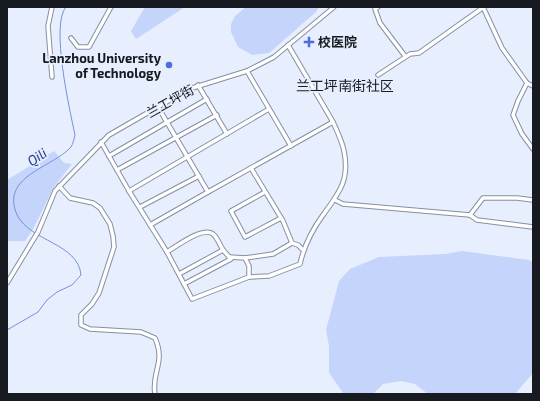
<svg xmlns="http://www.w3.org/2000/svg" width="540" height="401" viewBox="0 0 540 401" font-family="'Exo 2','Noto Sans SC',sans-serif">
  <rect width="100%" height="100%" fill="#e7eefe"/>
  <!-- green -->
  <g fill="#c4d4fa">
    <polygon points="145,7 185,7 136,39 131,31"/>
    <polygon points="246,7 319,7 316,12 269,53 252,55 238,47 231,32 231,24 235,16"/>
    <polygon points="54,151 64,163 72,164 54,187 33,229 25,241 7,241 7,180"/>
    <polygon points="462,251 529,260 533,262 533,373 515,394 428,394 415,384 401,381 383,384 373,394 344,394 329,373 329,346 326,330 339,281 350,269 379,257 446,254"/>
  </g>
  <g fill="none" stroke-linecap="round" stroke-linejoin="round">
    <!-- stream -->
    <path stroke="#7591db" stroke-width="1" d="M7,330L38,312L47,300L57,292L72,285L81,275C78,243 31,242 17,215C0,176 52,168 71,147C73,144 74,139 75,135C70,111 50,24 66,7"/>
    <!-- minor casing -->
    <g stroke="#878fa1" stroke-width="5.5">
      <g id="minor">
        <polyline points="52,7 48,26 52,77"/>
        <polyline points="378,7 375,9 380,23 405,56"/>
        <polyline points="483,7 502,48 527,83 518,101 513,115 522,134 533,149"/>
        <polyline points="71,38 78,47 89,47 111,7"/>
        <polyline points="247,71 291,146"/>
        <polyline points="378,75 410,54 419,53 481,9 480,7"/>
        <polyline points="527,83 533,86"/>
        <polyline points="198,85 227,134"/>
        <polyline points="158,107 208,192 333,122 288,45"/>
        <path d="M101,142L129,191L167,252L192,299L249,277L269,276L300,264C304,246 312,230 323,215C339,193 350,180 344,151C342,141 337,131 333,122"/>
        <polyline points="109,156 207,99"/>
        <polyline points="251,168 283,221 292,243"/>
        <polyline points="117,170 217,115"/>
        <path d="M59,186L70,198L93,203L100,208L110,224L113,236L114,247L99,293L92,304L81,315V325L90,329L141,332L155,338C166,363 151,372 155,394"/>
        <polyline points="129,191 269,109"/>
        <polyline points="265,192 231,211 245,237 281,218"/>
        <polyline points="335,200 343,204 470,215 477,220 533,227"/>
        <polyline points="140,207 199,176"/>
        <polyline points="470,215 483,198 517,198 533,200"/>
        <polyline points="150,225 208,192"/>
        <path d="M167,252C177,246 203,226 213,234C217,237 220,245 223,250L179,274"/>
        <polyline points="229,257 245,258 249,266 249,277"/>
        <polyline points="245,258 273,254 292,243 298,245 303,250"/>
        <polyline points="7,283 38,232 55,191 109,135 189,89 247,71 274,57 334,7"/>
        <polyline points="184,284 231,259 223,250"/>
      </g>
    </g>
    <!-- minor -->
    <use href="#minor" stroke="#fff" stroke-width="3.5"/>
  </g>
  <!-- markers -->
  <g fill="#4a6ee2" stroke="#e7eefe" stroke-width="1.5">
    <path d="M307 36h4v4h4v4h-4v4h-4v-4h-4v-4h4z"/>
    <circle cx="169" cy="65" r="4"/>
  </g>
  <g text-anchor="middle" stroke-width="3.5" stroke-linejoin="round" paint-order="stroke">
    <!-- poi labels -->
    <g font-size="13" font-weight="bold" fill="#171a20" stroke="#e7eefe" text-anchor="start">
      <text x="318" y="47">校医院</text>
      <text x="161" y="63" text-anchor="end">Lanzhou University<tspan x="161" dy="15">of Technology</tspan></text>
    </g>
    <!-- street labels -->
    <g font-size="13" fill="#171a20" stroke="#e7eefe">
      <text transform="translate(170 101) rotate(-29)" y="5">兰工坪街</text>
    </g>
    <!-- neighbourhood labels -->
    <g font-size="14" fill="#171a20" stroke="#e7eefe">
      <text x="345" y="91">兰工坪南街社区</text>
    </g>
    <!-- water labels -->
    <g font-size="14" font-style="italic" fill="#274097" stroke="#e7eefe">
      <text transform="translate(37 157) rotate(-34)" y="5">Qili</text>
    </g>
  </g>
  <!-- border -->
  <rect width="540" height="401" fill="none" stroke="#171a20" stroke-width="16"/>
</svg>
